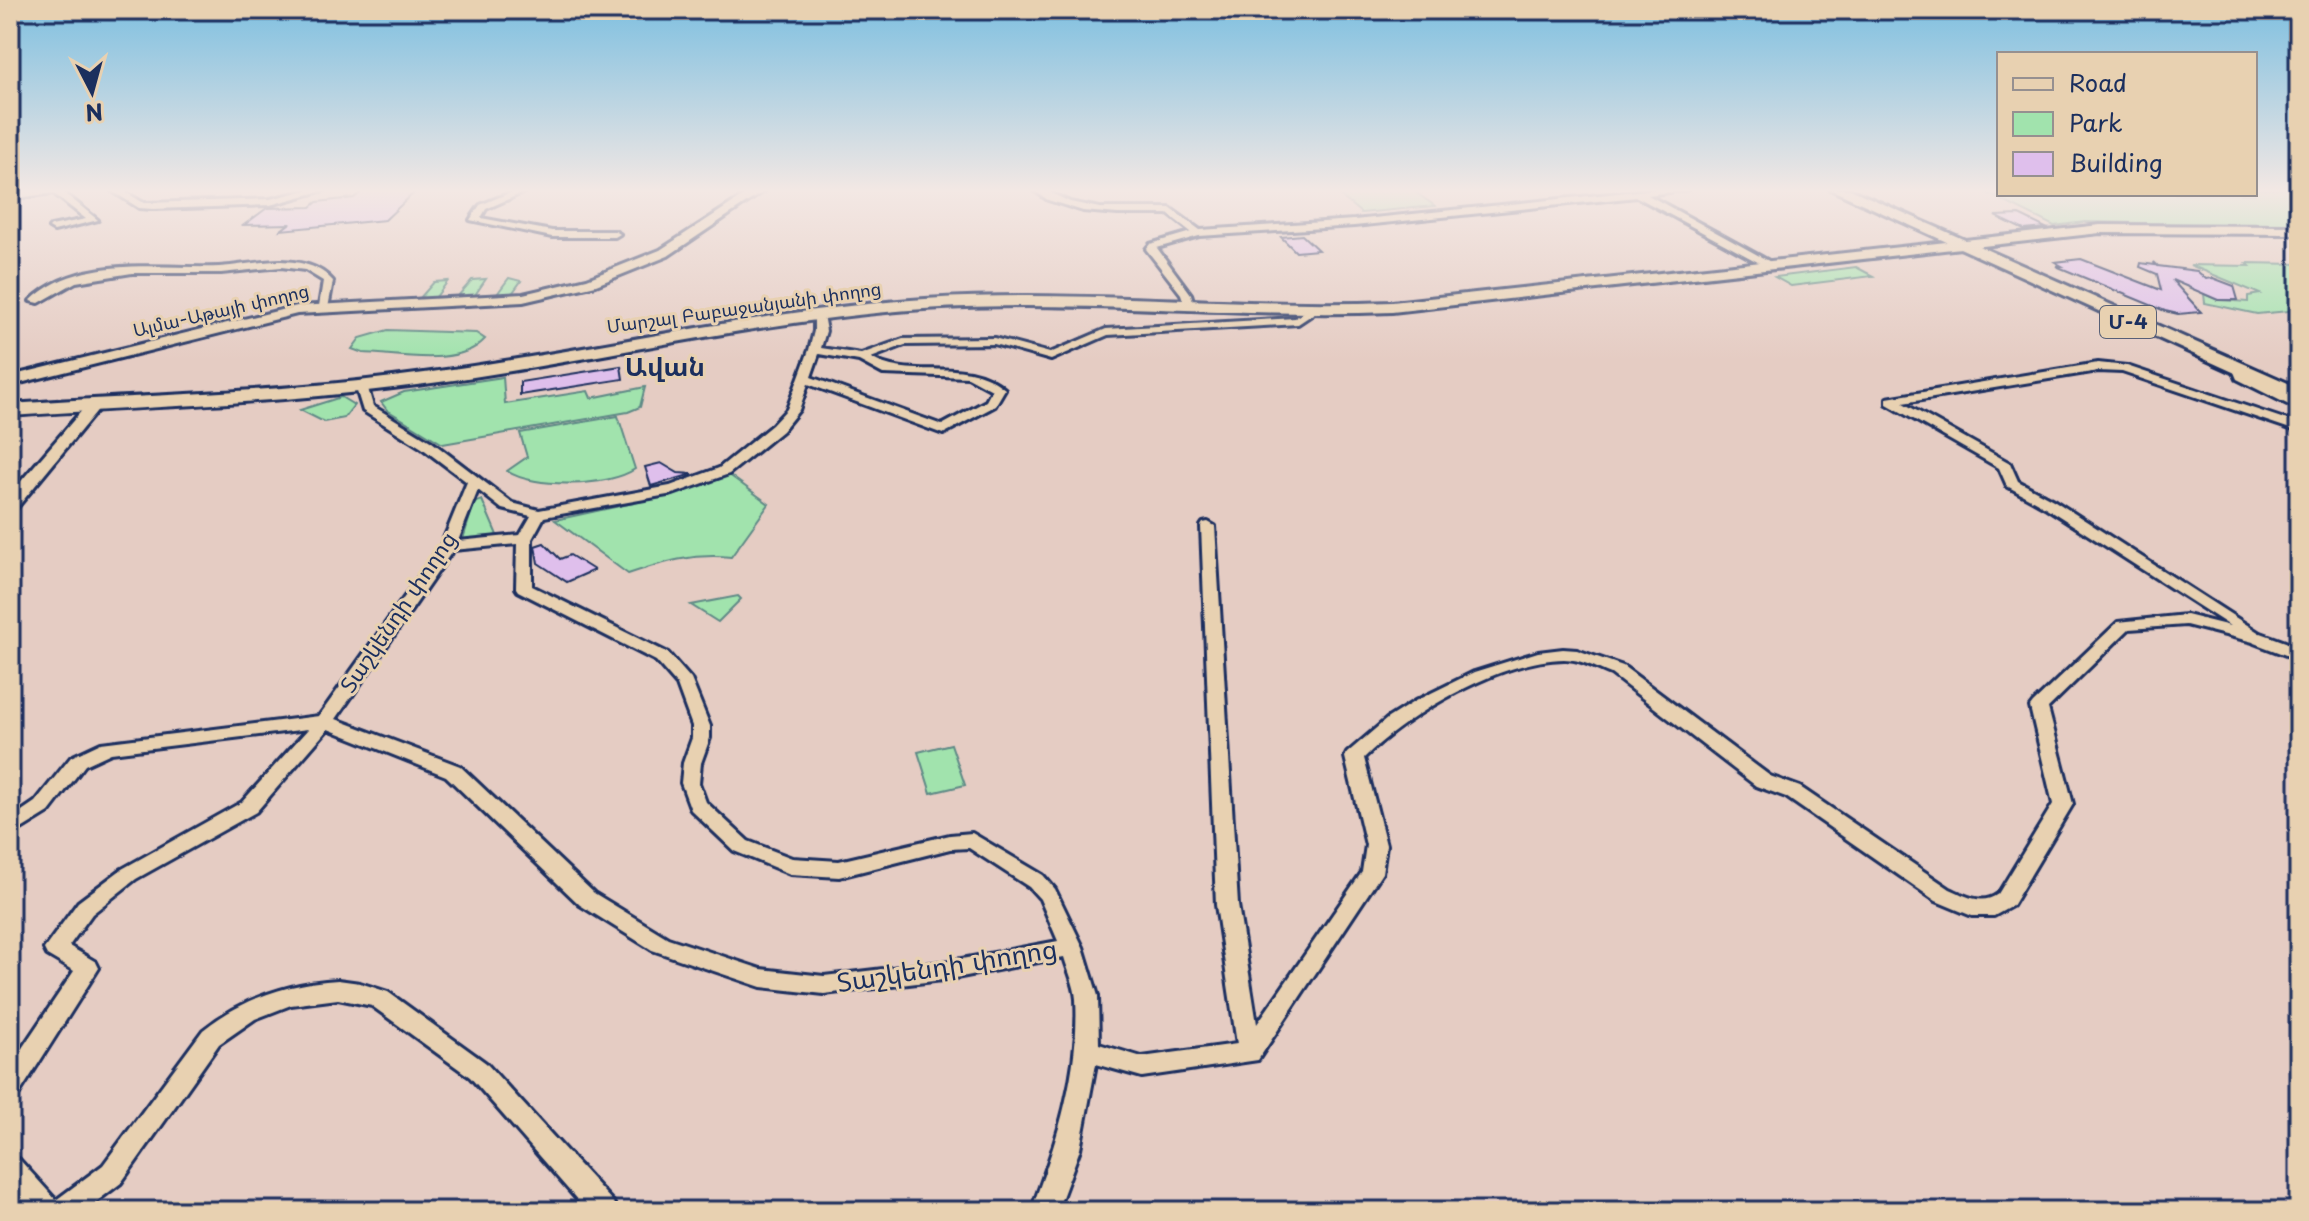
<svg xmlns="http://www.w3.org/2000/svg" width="2309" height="1221" viewBox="0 0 2309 1221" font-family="'Playpen Sans','Noto Sans Armenian',sans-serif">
  <rect width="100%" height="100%" fill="#e5ccc3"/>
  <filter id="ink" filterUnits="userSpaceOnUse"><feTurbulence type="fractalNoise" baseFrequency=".0125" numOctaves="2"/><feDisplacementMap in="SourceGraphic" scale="16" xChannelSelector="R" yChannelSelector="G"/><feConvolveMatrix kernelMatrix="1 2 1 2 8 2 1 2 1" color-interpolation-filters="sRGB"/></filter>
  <g filter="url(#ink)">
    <!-- green -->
    <g fill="#a1e3ad" stroke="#5e8986" stroke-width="2">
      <polygon points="1332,189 1411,189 1435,206 1361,213"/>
      <polygon points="1979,189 1999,189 1999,194 2255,194 2255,189 2299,189 2299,226 2085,222 2054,226"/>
      <polygon points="2247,263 2299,264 2299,310 2257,314 2205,303 2204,294 2218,300 2248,302 2248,296 2260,294 2190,265 2250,266"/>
      <polygon points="1856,267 1873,276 1791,286 1775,277"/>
      <polygon points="509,278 521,281 511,295 395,300 420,298 434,282 448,281 436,297 458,296 472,280 486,279 475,295 497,294"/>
      <path d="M388,330L476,333L485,339C459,368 398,354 363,353L352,349L360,338Z"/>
      <polygon points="503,377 505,404 588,391 591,398 645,387 640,407 628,412 443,444 387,410 381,402 404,392"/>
      <polygon points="341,397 354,405 344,418 324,422 300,410"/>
      <path d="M618,416L635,469C609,487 533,489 507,471L527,457L520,433Z"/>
      <path d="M728,474L769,504L731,557C693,553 664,562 628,574L555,520L661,497Z"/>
      <polygon points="482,500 497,535 474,541 463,539 474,503"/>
      <polygon points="738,596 741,599 718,622 691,605"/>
      <polygon points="951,744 965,785 931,793 918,752"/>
    </g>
    <!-- building -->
    <g fill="#dfbfec" stroke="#1b2f5e" stroke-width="2">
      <polygon points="365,189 418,189 385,220 281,230 289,224 244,225 267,208 311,207 317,202 354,198"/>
      <polygon points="2019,215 2046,228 2024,230 1995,216"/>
      <polygon points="1302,235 1318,250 1296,252 1281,237"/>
      <polygon points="2081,259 2161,290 2157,274 2140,267 2141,263 2155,265 2154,262 2158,266 2197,271 2206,279 2213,278 2234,286 2238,300 2218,300 2172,280 2201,312 2178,314 2165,311 2056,266 2062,266 2055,262"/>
      <polygon points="621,366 623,379 520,395 520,382"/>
      <polygon points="661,463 678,473 693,474 651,486 645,467"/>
      <polygon points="544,543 560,559 570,555 594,570 567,582 538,563 535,546"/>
    </g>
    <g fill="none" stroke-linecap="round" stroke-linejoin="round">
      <!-- minor casing -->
      <g stroke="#1b2f5e" stroke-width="6">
        <g id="minor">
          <polygon points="39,189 64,189 62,191 98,220 54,231 49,228 51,226 86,219 53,193 10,199 10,193"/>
          <polygon points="109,189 120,189 144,203 270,199 312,189 328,189 270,205 153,209 139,208"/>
          <polygon points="519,189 531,189 486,209 481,218 552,231 615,231 620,234 615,237 552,237 470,220 480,205"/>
          <polygon points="1032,189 1043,189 1070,202 1100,208 1170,208 1200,230 1354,220 1657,189 1689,189 1648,195 1776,265 1767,267 1637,197 1354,226 1199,236 1157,248 1191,294 1195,307 1190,310 1186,309 1181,294 1146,249 1150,244 1191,232 1168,214 1118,214 1083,211 1048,200"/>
          <path d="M281,261C301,262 319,265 333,281L328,308L319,306L323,281L305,270L281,267L221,273H132L76,282L39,303L30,301C78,254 159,269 219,267C240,266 260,261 281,261Z"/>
          <path d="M1310,308L1319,310L1298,324L1108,335L1051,360L994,344L905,345L871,358C913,382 965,354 1005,389L995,406L943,434L808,384L799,410L782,431L729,474L673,494L544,517L532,539V586L668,653L691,679L710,726V738L701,763L699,783L706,802L748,841L792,858L839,861L950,835L972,833L1043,875L1055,889L1083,947L1098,996L1099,1044L1142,1057L1237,1044L1216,905L1201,526L1203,523L1208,522L1215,526L1238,905L1257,1024L1362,872L1366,845L1345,757L1347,753L1388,718L1415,701L1474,672L1538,652L1563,649L1577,650L1623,666L1770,776L1800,787L1950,889C1966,896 1982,906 1998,894L2053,804L2030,707L2033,703L2118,622L2186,615L2230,626L2045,507L2007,486L1999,468L1887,404V398L2098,363L2127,366L2299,424V432L2122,372L2098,371L1903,403L2010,463L2018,481L2055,501L2269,639L2261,644L2186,625L2129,629L2048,708L2073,804L2012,906L1994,916H1972L1936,901L1786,797L1756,786L1611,674C1596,668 1581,659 1564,659C1500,660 1408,714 1364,758L1386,845L1382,873L1258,1060L1142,1077L1096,1064L1080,1149L1057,1211H1031C1056,1144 1080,1072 1076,999C1075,985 1068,971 1064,957L951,979L824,994L761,987L652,950L580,905L446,776L328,729L256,812L136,879L92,914L69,946L96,962L99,968L19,1094L10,1097V1066L74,971L47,955L44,949L78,902L122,869L242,802L308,729L111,753L85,765L49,812L10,836V819L35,802L71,757L101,743L319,716L441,546L467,482L422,448L363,411L355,385L357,382H365L367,385L373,406L432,442L512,503L539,510L670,486L719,468L772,425L787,409L809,350L814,331V313L823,315L826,331L821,348L861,354L903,339L994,338L1050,353L1106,329L1295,318ZM819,354L859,361L883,374L968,377L992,390L986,401L942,425L811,377ZM478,490L502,509L531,516L520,535L458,541ZM517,544L516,588L518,591L656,661L677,685L692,726V738L683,763L681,783L691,810L734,851L790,874L839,877L950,849L969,848L1029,887L1040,899L1058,941L951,961L824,976L761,969L668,938L594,893L460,766L336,719L453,550Z"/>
          <polygon points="2240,368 2299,401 2299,410 2237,379 2234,372"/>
          <path d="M338,980L360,983L388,992L486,1063L613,1202L617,1211H587L470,1077L372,1006L338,999L291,1005L255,1019L219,1044L121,1183L84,1211H32L10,1187V1156L19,1159L56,1200L103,1165L203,1030C242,999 288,983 338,980Z"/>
        </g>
      </g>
      <!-- tertiary casing -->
      <g stroke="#1b2f5e" stroke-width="6">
        <g id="tertiary">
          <polygon points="754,189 767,189 668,256 596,285 523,302 297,314 20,383 15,394 10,396 10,376 297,306 523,294 587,279 660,250"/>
          <polygon points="2100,225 2299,226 2299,234 2100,233 1974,247 1968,243 1974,239"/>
          <polygon points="95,399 100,401 100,407 16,509 10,510 10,494 90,401"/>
          <polygon points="2261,633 2299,647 2299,660 2254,643 2251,639"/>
        </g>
      </g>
      <!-- secondary casing -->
      <g stroke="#1b2f5e" stroke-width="6">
        <path id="secondary" d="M1974,239L1979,240V246L1392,312C1236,318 1080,299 924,309C746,321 571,367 393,388C267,404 137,407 10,416V404C137,395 266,393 393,377C571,356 746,311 925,299C1080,289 1236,308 1392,302Z"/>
      </g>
      <!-- trunk casing -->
      <g stroke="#1b2f5e" stroke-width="6">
        <polygon id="trunk" points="1830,189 1850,189 2299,388 2299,402"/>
      </g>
      <!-- minor -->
      <use href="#minor" fill="#e8d1b1" fill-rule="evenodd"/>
      <!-- tertiary -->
      <use href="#tertiary" fill="#e8d1b1" fill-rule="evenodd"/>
      <!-- secondary -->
      <use href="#secondary" fill="#e8d1b1" fill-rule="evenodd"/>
      <!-- trunk -->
      <use href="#trunk" fill="#e8d1b1" fill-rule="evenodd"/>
    </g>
  </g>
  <!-- sky -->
  <linearGradient id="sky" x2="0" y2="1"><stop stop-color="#7dbfe0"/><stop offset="0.53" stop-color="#f3e8e4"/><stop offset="1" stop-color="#f3e8e4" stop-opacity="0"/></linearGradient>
  <rect width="2309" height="360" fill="url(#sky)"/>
  <g text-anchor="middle" stroke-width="6" stroke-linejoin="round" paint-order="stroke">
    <!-- far-street labels -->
    <g font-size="18" fill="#1b2f5e" stroke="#e8d1b1">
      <text transform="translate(744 308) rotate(-8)" y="6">Մարշալ Բաբաջանյանի փողոց</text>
      <text transform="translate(221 311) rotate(-13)" y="6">Ալմա-Աթայի փողոց</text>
    </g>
    <!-- shield labels -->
    <rect fill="#e8d1b1" stroke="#586077" stroke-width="2" x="2100" y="306" width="56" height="32" rx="6"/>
    <g font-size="20" font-weight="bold" fill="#1b2f5e">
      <text x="2128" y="329">Մ-4</text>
    </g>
    <!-- street labels -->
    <g font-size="22" fill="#1b2f5e" stroke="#e8d1b1">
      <text transform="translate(398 612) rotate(-56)" y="8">Տաշկենդի փողոց</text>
    </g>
    <!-- far-district labels -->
    <g font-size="26" font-weight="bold" fill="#1b2f5e" stroke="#e8d1b1">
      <text x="665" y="376">Ավան</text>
    </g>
    <!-- near-street labels -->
    <g font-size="26" fill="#1b2f5e" stroke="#e8d1b1">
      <text transform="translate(947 966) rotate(-9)" y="9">Տաշկենդի փողոց</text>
    </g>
  </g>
  <!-- margin -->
  <rect width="2309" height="1221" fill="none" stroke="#e8d1b1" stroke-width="40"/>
  <rect x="20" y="20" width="2269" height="1181" fill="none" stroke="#1b2f5e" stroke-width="3" filter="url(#ink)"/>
  <!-- legend -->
  <rect x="1997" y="52" width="260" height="144" fill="#e8d1b1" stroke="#969090" stroke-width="2"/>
  <rect x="2013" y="78" width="40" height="12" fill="#e8d1b1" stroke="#969090" stroke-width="2"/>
  <text x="2069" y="92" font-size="24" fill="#1b2f5e">Road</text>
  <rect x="2013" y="112" width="40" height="24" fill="#a1e3ad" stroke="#969090" stroke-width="2"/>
  <text x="2069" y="132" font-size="24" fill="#1b2f5e">Park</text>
  <rect x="2013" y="152" width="40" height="24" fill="#dfbfec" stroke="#969090" stroke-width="2"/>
  <text x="2069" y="172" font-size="24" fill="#1b2f5e">Building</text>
  <!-- north arrow -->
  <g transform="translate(92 92) rotate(174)" stroke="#e8d1b1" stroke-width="6" paint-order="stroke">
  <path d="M0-6L14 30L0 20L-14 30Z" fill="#1b2f5e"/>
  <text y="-12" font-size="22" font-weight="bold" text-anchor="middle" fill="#1b2f5e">N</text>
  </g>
</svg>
